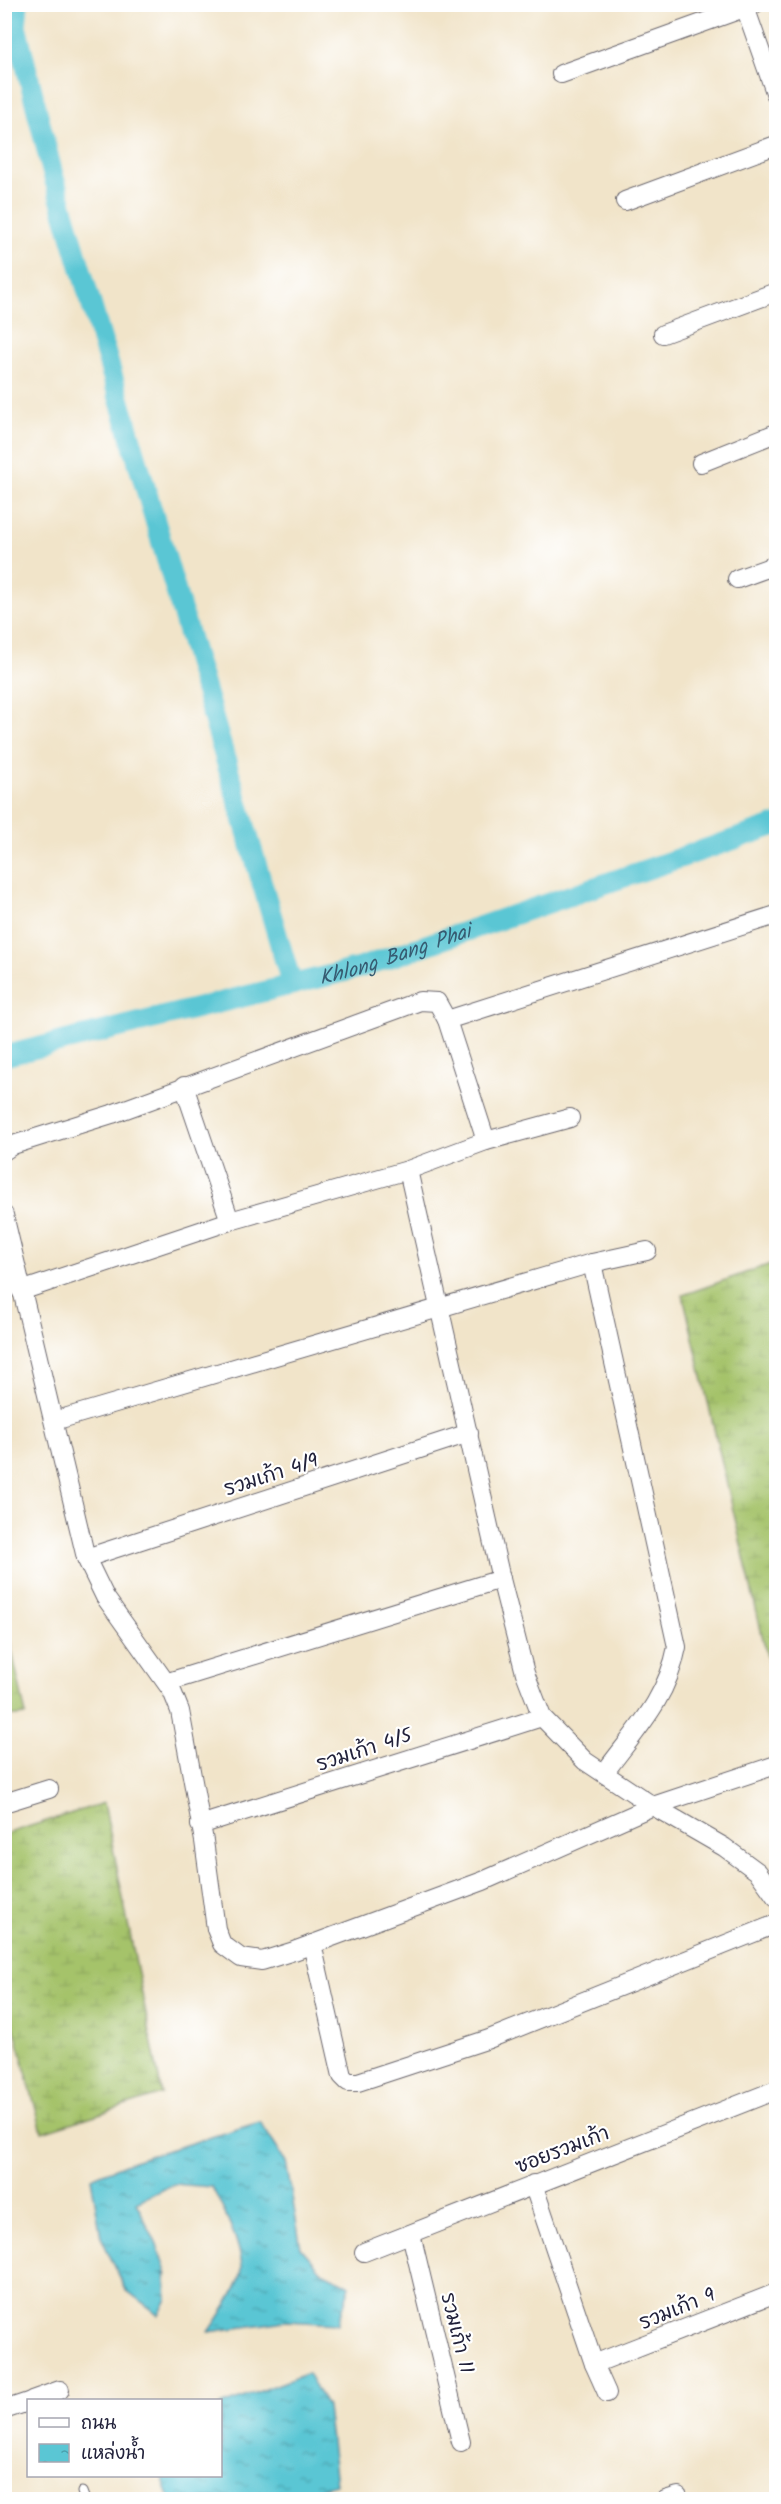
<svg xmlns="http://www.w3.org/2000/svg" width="781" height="2504" viewBox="0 0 781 2504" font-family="Kalam,'Playpen Sans Thai',sans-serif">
  <defs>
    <pattern id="wetland-marsh" width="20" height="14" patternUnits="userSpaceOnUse" patternTransform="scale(1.5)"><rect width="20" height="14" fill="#a5c36a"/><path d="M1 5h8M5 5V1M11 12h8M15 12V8" fill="none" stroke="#8ea75d"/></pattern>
    <pattern id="water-ripples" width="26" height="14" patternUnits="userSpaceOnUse" patternTransform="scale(1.5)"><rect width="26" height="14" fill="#5ac6d4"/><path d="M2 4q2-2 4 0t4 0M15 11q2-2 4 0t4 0" fill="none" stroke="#4aa0ad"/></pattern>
  </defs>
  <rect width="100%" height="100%" fill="#fff"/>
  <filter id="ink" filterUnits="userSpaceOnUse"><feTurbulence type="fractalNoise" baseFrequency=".0167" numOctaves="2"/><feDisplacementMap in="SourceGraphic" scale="12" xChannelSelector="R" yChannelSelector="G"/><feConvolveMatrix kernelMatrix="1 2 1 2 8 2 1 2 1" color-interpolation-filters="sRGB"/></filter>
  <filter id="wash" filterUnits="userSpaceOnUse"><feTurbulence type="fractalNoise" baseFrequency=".008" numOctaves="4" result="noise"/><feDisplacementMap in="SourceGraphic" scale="24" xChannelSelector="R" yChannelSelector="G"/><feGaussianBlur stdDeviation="1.35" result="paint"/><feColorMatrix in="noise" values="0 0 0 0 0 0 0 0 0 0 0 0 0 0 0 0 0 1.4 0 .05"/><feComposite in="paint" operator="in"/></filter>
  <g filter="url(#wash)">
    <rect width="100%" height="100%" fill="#f1e4c9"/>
    <!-- wetland -->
    <g fill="url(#wetland-marsh)" stroke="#647252" stroke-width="1.5">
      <polygon points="776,1262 776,1695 683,1295"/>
      <polygon points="5,1620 26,1715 5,1717"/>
      <polygon points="104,1803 162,2094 42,2132 5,1994 5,1834"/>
    </g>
    <!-- water -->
    <g fill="url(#water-ripples)" stroke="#3e7488" stroke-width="1.5">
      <path d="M260,2122L286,2162L301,2248L322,2272L350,2286L338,2324L286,2321L209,2332C218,2319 243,2282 242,2266C239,2239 224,2211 212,2187L174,2184L136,2202L157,2245L168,2277L165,2271L167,2299L159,2315L126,2290L101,2237L91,2178L130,2162Z"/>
      <polygon points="308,2373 327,2407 336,2484 280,2499 170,2499 162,2476 220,2476 221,2406"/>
    </g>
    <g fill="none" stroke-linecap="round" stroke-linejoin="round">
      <!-- canal -->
      <g stroke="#5ac6d4" stroke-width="21">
        <polyline points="18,4 16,26 52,171 292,985"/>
        <path id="s1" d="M4,1056L359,968L776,825"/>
      </g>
    </g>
  </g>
  <g filter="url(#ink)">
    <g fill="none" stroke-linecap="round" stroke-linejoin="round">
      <!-- service casing -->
      <g stroke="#6a666d" stroke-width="11">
        <polyline id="service" points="82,2492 85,2500"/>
      </g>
      <!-- minor casing -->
      <g stroke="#6a666d" stroke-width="20">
        <g id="minor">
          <polyline points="744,4 776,95"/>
          <polyline points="561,74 755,4"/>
          <polyline points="625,201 776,145"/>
          <polyline points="663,334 776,292"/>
          <polyline points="701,463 776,433"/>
          <polyline points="737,579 776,565"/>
          <polyline points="184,1086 230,1221"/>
          <polyline points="486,1141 447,1020 776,915"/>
          <polyline points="4,1151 13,1145 112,1114 420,1001 437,1002 447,1020"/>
          <polyline points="408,1170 501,1579 525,1673 542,1717 585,1761 653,1806 724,1847 758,1872 776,1897"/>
          <polyline points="4,1215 86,1558 105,1597 172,1691 180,1711 204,1841 216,1929 222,1944 241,1958 262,1961 294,1951 483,1881 653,1806 776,1765"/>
          <path d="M592,1263L677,1647C667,1699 636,1730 605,1772"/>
          <polyline points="21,1291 230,1221 408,1170 486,1141 570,1118"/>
          <polyline points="54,1421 592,1263 647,1251"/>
          <polyline points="86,1558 469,1433"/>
          <polyline points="168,1682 501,1579"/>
          <polyline points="4,1803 49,1789"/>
          <polyline points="200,1825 542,1717"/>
          <polyline points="312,1944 342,2076 348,2082 358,2082 489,2039 776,1924"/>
          <polyline points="533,2184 594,2364 776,2293"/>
          <polyline points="411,2234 461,2442"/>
          <polyline points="364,2252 776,2090"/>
          <polyline points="594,2364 607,2393"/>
          <polyline points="32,2400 60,2390"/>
          <polyline points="4,2410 28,2402"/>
          <polyline points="665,2500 678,2496"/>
        </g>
      </g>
      <!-- service -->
      <use href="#service" stroke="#fff" stroke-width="9"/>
      <!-- minor -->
      <use href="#minor" stroke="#fff" stroke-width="18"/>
    </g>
  </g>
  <g text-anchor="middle" stroke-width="4.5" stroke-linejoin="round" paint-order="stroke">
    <!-- street labels -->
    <g font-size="20" fill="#22223b" stroke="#fff">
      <text transform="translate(271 1474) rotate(-18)" y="7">รวมเก้า 4/9</text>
      <text transform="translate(364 1749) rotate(-18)" y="7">รวมเก้า 4/5</text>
      <text transform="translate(562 2149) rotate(-21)" y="7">ซอยรวมเก้า</text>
      <text transform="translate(677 2308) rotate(-22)" y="7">รวมเก้า 9</text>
      <text transform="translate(458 2333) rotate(76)" y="7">รวมเก้า 11</text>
    </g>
    <!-- water labels -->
    <g font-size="21" font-style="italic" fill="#365b71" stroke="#fff">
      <text dy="7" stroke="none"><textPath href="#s1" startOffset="404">Khlong Bang Phai</textPath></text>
    </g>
  </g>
  <!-- margin -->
  <rect width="781" height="2504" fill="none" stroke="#fff" stroke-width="24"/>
  <!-- legend -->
  <rect x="27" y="2399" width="195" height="78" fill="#ffffff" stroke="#a7a7b1" stroke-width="1.5"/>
  <rect x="39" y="2418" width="30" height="9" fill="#ffffff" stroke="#a7a7b1" stroke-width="1.5"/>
  <text x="81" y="2429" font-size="18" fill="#22223b">ถนน</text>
  <rect x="39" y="2444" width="30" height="18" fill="url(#water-ripples)" stroke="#a7a7b1" stroke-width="1.5"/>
  <text x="81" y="2459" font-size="18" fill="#22223b">แหล่งน้ำ</text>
</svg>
